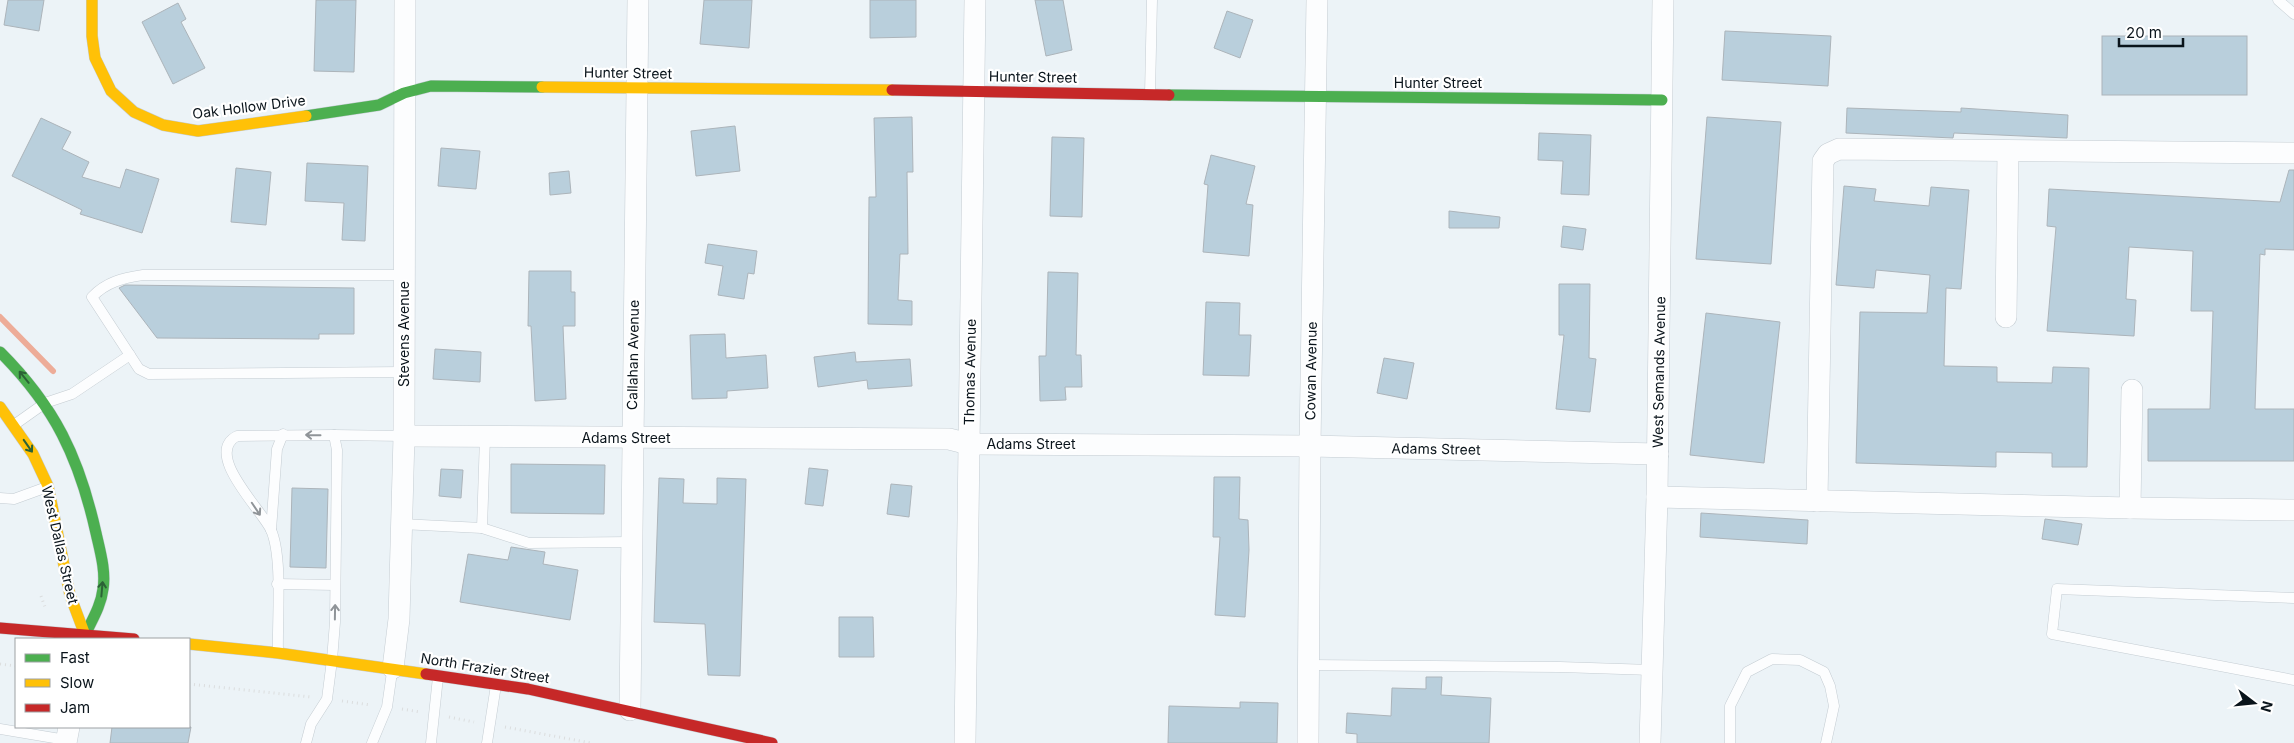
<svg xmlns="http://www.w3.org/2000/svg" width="2294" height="743" viewBox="0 0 2294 743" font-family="Inter,sans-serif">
  <rect width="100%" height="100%" fill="#ecf3f7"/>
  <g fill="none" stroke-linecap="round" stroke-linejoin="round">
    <!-- stream -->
    <polyline stroke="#edac98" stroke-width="6" points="0,317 53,371"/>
  </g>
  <!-- building -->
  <g fill="#b9cfdc" stroke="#acb4ba">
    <polygon points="8,0 44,0 39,31 4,25"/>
    <polygon points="316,0 356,0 354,72 314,71"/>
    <polygon points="704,0 752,0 749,48 700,44"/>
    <polygon points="870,0 916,0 916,37 870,38"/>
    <polygon points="1035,0 1063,0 1072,50 1046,56"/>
    <polygon points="178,3 186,19 181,22 205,68 173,84 142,22"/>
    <polygon points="1227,11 1253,20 1240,58 1214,48"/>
    <polygon points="1725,31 1831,36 1828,86 1722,80"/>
    <rect x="2102" y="36" width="145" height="59"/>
    <polygon points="1847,108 1961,112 1961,108 2068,115 2067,138 1954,133 1953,138 1846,133"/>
    <polygon points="912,117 913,172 907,172 908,254 900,254 898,300 912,301 912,325 868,324 869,197 876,197 874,118"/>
    <polygon points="1707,117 1781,122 1771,264 1696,259"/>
    <polygon points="41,118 71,132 62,149 89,162 82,177 120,188 126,169 159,179 142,233 80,214 82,210 12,176"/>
    <polygon points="735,126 740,171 696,176 691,131"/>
    <polygon points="1539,133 1591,135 1589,195 1561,194 1563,161 1538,160"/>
    <polygon points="1052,137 1084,138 1082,217 1050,216"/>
    <polygon points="441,148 480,151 476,189 438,186"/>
    <polygon points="1211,155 1255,166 1246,204 1253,205 1249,256 1203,252 1208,185 1204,184"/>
    <polygon points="307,163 368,166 365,241 342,240 344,203 305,201"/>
    <polygon points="236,168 271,172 266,225 231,222"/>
    <polygon points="2289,170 2294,170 2294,250 2265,249 2265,255 2260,254 2255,409 2294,409 2294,461 2148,461 2148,409 2210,409 2213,311 2191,311 2193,251 2129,247 2126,299 2136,300 2134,336 2047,331 2056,227 2047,226 2049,189 2280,202"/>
    <polygon points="569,171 571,193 550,195 549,173"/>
    <polygon points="1844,186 1876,189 1874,201 1929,206 1931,187 1969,190 1961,289 1946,288 1944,366 1997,367 1997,382 2052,383 2053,367 2089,368 2087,467 2052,467 2052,453 1996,452 1996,467 1856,463 1860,312 1927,313 1930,275 1876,270 1874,288 1836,285"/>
    <polygon points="1449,211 1500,217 1499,228 1449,228"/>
    <polygon points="1563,226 1586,229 1583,250 1561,247"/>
    <polygon points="708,244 757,251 754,274 748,273 744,299 718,295 723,266 705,263"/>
    <polygon points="529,271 571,271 571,292 575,292 575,326 563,326 566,399 535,401 531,326 528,326"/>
    <polygon points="1048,272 1078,273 1076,355 1081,355 1082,387 1065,387 1066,400 1040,401 1039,356 1046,356"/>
    <polygon points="1559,284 1590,284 1589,358 1596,359 1590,412 1556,409 1564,335 1559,335"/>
    <polygon points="125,285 354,288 354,334 319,334 319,339 157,338 119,288"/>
    <polygon points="1206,302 1240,303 1239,335 1251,335 1249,376 1203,375"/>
    <polygon points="1706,313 1780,322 1764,463 1690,455"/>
    <polygon points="725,334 726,358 766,355 768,388 727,391 727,398 692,399 690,335"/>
    <polygon points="435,349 481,352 480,382 433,379"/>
    <polygon points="855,352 856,362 910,359 912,386 868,389 867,380 818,387 814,357"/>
    <polygon points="1384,358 1414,363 1407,399 1377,393"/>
    <polygon points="511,464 605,465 604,514 511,513"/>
    <polygon points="809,468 828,470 823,506 805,504"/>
    <polygon points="441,469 463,470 461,498 439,496"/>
    <polygon points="1214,477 1240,477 1239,519 1248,520 1249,550 1245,617 1215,615 1220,537 1213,537"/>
    <polygon points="659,478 684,479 683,503 717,504 717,478 746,479 740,676 708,675 705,624 654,622"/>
    <polygon points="891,484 912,486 909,517 887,514"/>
    <polygon points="292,488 328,489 326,568 290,567"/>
    <polygon points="1701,513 1808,520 1807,544 1700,537"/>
    <polygon points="2045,519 2082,524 2078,545 2042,539"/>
    <polygon points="511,547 545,552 543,564 578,570 570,620 460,602 468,554 508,560"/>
    <polygon points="839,617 873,617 874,657 839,657"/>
    <polygon points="1426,677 1442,677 1441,695 1491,698 1489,743 1357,743 1357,734 1346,733 1347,713 1391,716 1392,688 1426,689"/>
    <polygon points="1240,702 1278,703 1277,743 1168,743 1169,706 1240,708"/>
    <polygon points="112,727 191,727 188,743 110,743"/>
  </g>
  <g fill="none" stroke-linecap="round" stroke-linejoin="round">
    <!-- lane casing -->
    <g stroke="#c4ccd2" stroke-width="11">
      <g id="lane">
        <polyline points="2278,0 2294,14"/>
        <polyline points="1150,94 1152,0"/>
        <path d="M404,372L149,374L139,369L92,297C106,282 123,278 143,275H404"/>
        <polyline points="14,425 45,403 72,394 130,355"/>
        <polyline points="334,435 404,436"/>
        <polyline points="0,498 14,499 47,487"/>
        <polyline points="401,524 482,528 529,543 631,542"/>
        <polyline points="482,528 485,437"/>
        <polyline points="271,530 277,449 283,434"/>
        <polyline points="277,584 335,585"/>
        <polyline points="2294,598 2057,589 2052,634 2294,680"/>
        <path d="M278,653C277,621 283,557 271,530C262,510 203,454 237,436L334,435L337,450L335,622L332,660L327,699L311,724L306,743"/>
        <polyline points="1309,665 1560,667 1652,670"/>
        <polyline points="0,729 66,740"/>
        <polyline points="372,743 387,707 392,672"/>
        <polyline points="431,743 438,677"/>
        <polyline points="487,743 496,685"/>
        <polyline points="1730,743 1730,706 1747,672 1772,659 1800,660 1824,672 1830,686 1834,706 1826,743"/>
      </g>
    </g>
    <!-- street casing -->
    <g stroke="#c4ccd2" stroke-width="22">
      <g id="street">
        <polyline points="2006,317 2008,151"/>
        <polyline points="404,436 949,439 969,444 1310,446 1658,454"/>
        <polyline points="1657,497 2130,508 2294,510"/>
        <polyline points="1817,501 1823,161 1828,154 1839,149 2294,153"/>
        <polyline points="2130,508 2132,390"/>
        <polyline points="393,668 399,619 404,436 405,0"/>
        <polyline points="630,710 638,0"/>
        <polyline points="66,743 69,727"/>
        <polyline points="965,743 975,0"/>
        <polyline points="1308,743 1310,446 1317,0"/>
        <polyline points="1650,743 1657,497 1663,0"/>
      </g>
    </g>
    <!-- fast casing -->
    <g stroke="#c4ccd2" stroke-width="12">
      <g id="fast">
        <polyline points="1169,95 1662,100"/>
        <polyline points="306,116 379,105 404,93 431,86 542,87"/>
        <path d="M0,352C55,407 79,457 96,533C100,551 106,571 103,589C101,606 92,620 85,635"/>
      </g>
    </g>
    <!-- slow casing -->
    <g stroke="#c4ccd2" stroke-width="12">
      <g id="slow">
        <polyline points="92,0 92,36 95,58 111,91 134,112 163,125 198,131 306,116"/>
        <polyline points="542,87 892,90"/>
        <polyline points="0,407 33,454 48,486 70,595 85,635"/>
        <polyline points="189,644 278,653 426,674"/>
      </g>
    </g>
    <!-- jam casing -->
    <g stroke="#c4ccd2" stroke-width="12">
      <g id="jam">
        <polyline points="892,90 1169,95"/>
        <polyline points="0,628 134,639"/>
        <polyline points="426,674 528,689 772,743"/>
      </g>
    </g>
    <!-- path -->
    <g stroke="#dbddde" stroke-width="3" stroke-dasharray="1 4" stroke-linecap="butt">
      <polyline points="41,596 45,607"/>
      <polyline points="0,664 16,666"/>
      <polyline points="189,684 311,697"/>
      <polyline points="342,701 371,705"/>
      <polyline points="402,709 420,712"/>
      <polyline points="449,717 474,722"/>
      <polyline points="505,727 591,743"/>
    </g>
    <!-- lane -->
    <use href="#lane" stroke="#fcfdfe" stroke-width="10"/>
    <!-- street -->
    <use href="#street" stroke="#fcfdfe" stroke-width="21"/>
    <!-- fast -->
    <use href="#fast" stroke="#4caf50" stroke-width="11"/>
    <!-- slow -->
    <use href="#slow" stroke="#ffc107" stroke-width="11"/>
    <!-- jam -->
    <use href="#jam" stroke="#c62828" stroke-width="11"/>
  </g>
  <!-- one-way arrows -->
  <defs><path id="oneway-shaft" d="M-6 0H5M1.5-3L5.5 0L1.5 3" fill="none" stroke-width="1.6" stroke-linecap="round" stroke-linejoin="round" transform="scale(1.25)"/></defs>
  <g stroke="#2b6236">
    <use href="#oneway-shaft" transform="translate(24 377) rotate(-129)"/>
    <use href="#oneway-shaft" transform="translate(28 446) rotate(55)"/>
    <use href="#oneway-shaft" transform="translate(102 589) rotate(-85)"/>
  </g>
  <g stroke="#8f9498">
    <use href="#oneway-shaft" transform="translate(313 435) rotate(-179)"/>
    <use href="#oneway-shaft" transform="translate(256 509) rotate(56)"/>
    <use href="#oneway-shaft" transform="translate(335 612) rotate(-89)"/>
  </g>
  <g text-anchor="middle" stroke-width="4.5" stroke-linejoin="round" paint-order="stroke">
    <!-- street labels -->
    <g font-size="14" fill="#0a141b" stroke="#fff">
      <text transform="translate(628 73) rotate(1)" y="5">Hunter Street</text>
      <text transform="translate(1033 77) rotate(1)" y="5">Hunter Street</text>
      <text x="1438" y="88">Hunter Street</text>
      <text transform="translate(249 107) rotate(-7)" y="5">Oak Hollow Drive</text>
      <text transform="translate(404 334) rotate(-90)" y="5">Stevens Avenue</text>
      <text transform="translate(633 355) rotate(-89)" y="5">Callahan Avenue</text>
      <text transform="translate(1311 371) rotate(-89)" y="5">Cowan Avenue</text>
      <text transform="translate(970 372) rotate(-89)" y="5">Thomas Avenue</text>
      <text transform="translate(1659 372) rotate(-89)" y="5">West Semands Avenue</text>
      <text x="626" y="443">Adams Street</text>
      <text x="1031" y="449">Adams Street</text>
      <text transform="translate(1436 449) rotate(1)" y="5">Adams Street</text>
      <text transform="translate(60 545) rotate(77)" y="5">West Dallas Street</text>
      <text transform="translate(485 668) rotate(9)" y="5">North Frazier Street</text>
    </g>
  </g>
  <!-- legend -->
  <rect x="15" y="638" width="175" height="90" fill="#ffffff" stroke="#9da1a4"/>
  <rect x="25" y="654" width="25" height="8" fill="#4caf50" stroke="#9da1a4"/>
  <text x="60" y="663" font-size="15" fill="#0a141b">Fast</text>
  <rect x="25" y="679" width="25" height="8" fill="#ffc107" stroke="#9da1a4"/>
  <text x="60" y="688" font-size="15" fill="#0a141b">Slow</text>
  <rect x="25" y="704" width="25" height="8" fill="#c62828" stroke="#9da1a4"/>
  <text x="60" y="713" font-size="15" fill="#0a141b">Jam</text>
  <!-- north arrow -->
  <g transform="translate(2254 703) rotate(106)" stroke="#ffffff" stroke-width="4" paint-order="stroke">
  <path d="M0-4L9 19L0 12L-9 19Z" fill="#0a141b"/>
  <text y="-8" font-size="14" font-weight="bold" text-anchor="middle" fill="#0a141b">N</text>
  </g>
  <!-- scale -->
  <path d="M2119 38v8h64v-8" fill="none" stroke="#0a141b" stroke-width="2.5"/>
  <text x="2126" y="38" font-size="15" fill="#0a141b" stroke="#ffffff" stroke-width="4" paint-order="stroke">20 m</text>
</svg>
